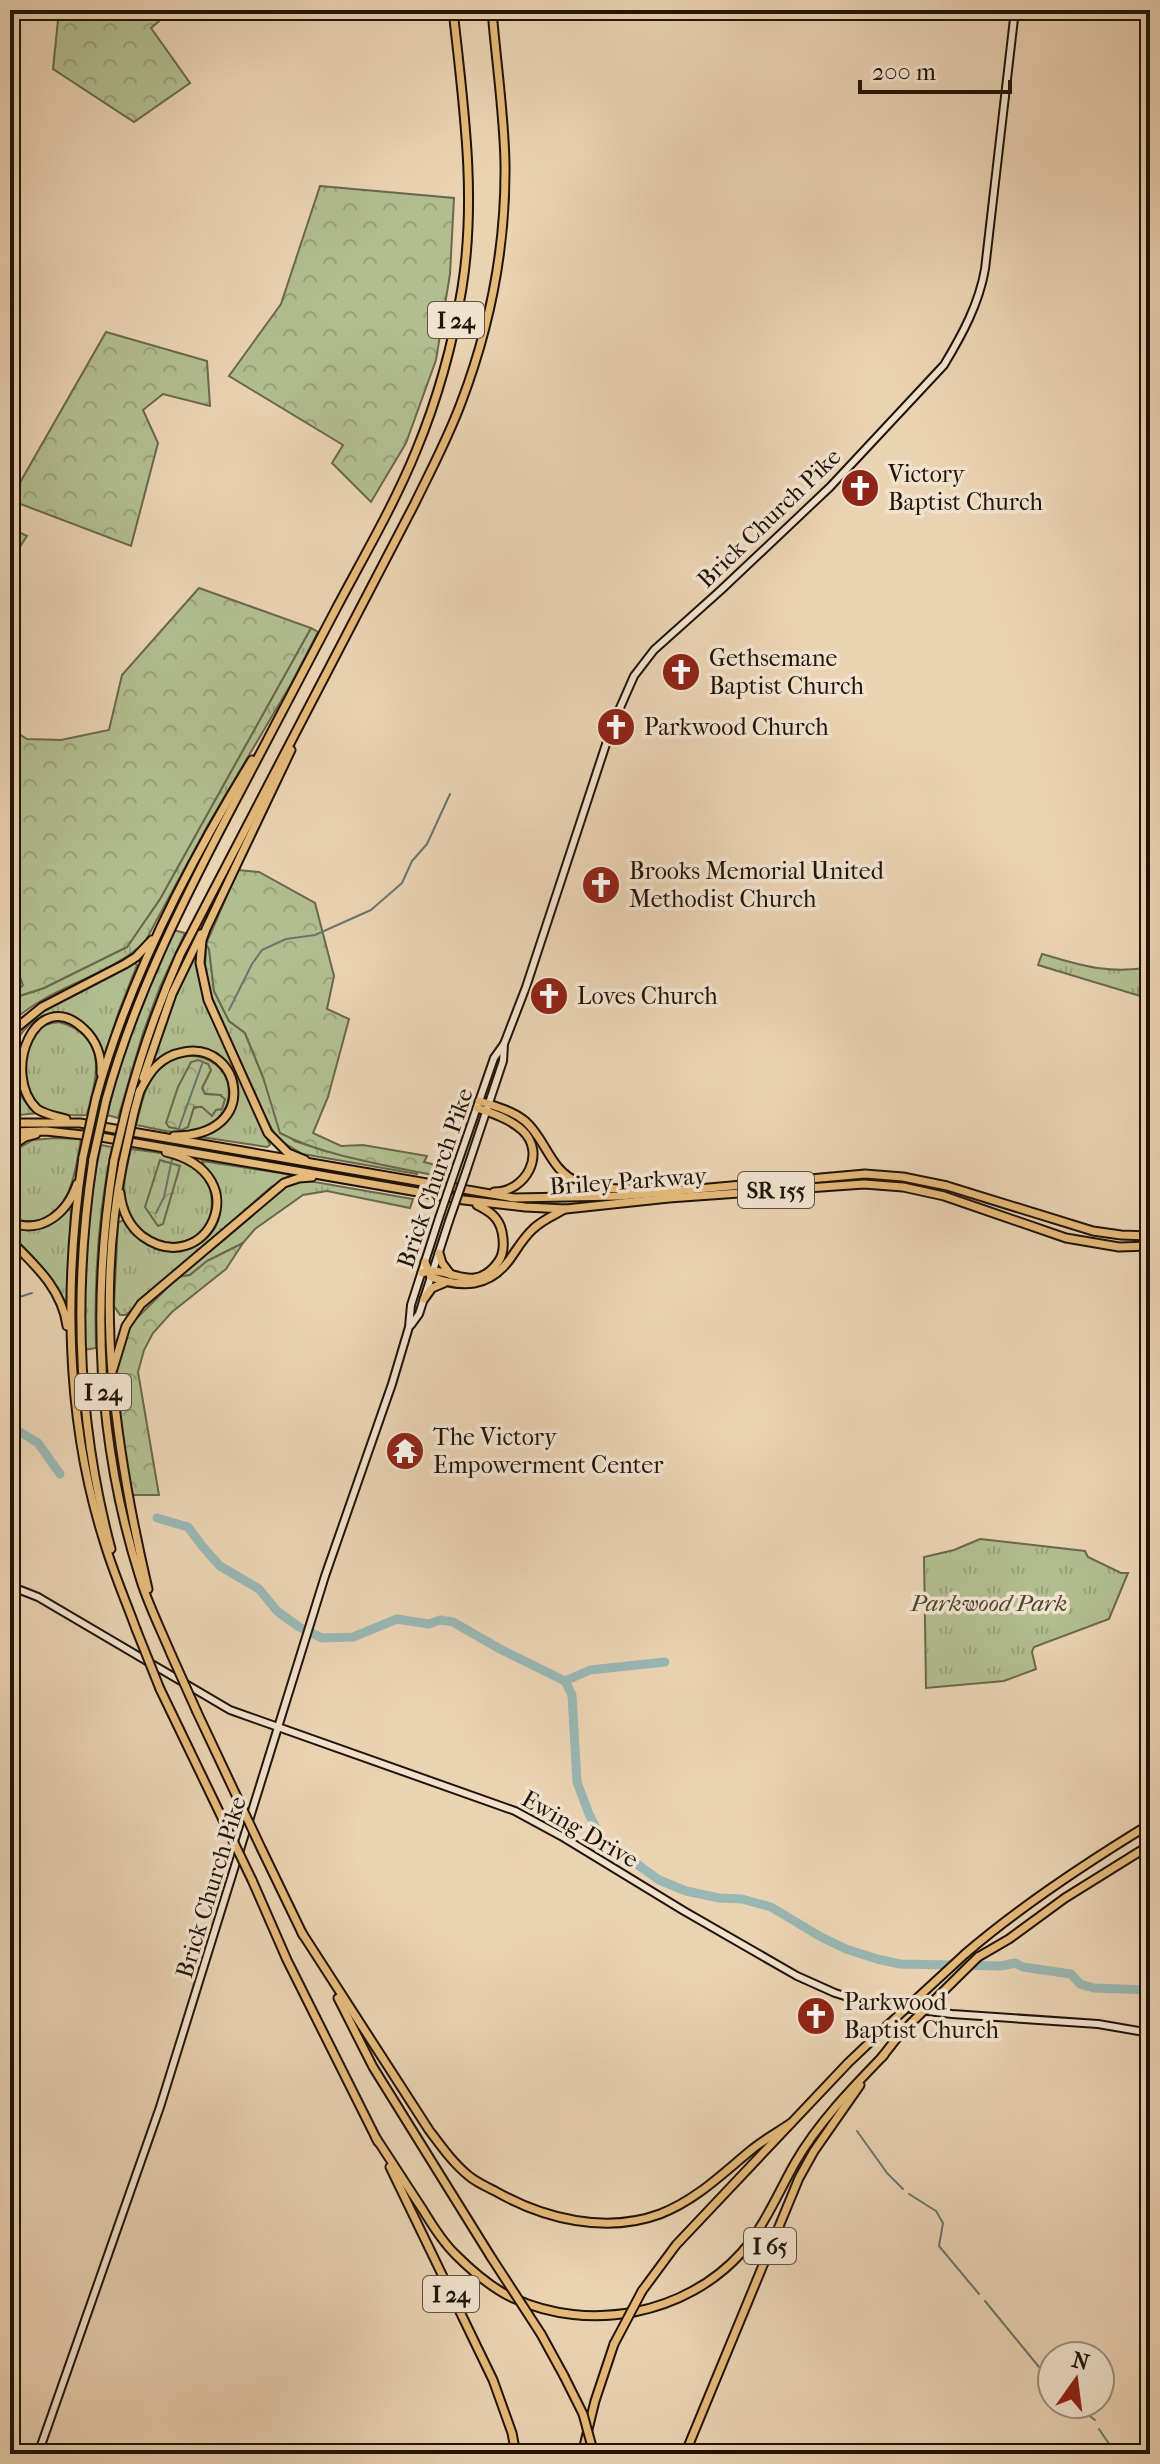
<svg xmlns="http://www.w3.org/2000/svg" width="1160" height="2464" viewBox="0 0 1160 2464" font-family="'IM FELL French Canon',serif">
  <defs>
    <pattern id="grass-tufts" width="24" height="20" patternUnits="userSpaceOnUse" patternTransform="scale(2)"><rect width="24" height="20" fill="#b2be90"/><path d="M3 7l-1-3M5 7V3M7 7l1-3M15 17l-1-3M17 17v-4M19 17l1-3" fill="none" stroke="#99a27b"/></pattern>
    <pattern id="forest-crowns" width="20" height="18" patternUnits="userSpaceOnUse" patternTransform="scale(2)"><rect width="20" height="18" fill="#b2be90"/><path d="M2 6a3 3 0 1 1 6 0M12 15a3 3 0 1 1 6 0" fill="none" stroke="#99a27b"/></pattern>
  </defs>
  <rect width="100%" height="100%" fill="#ead3b3"/>
  <filter id="stains"><feTurbulence type="fractalNoise" baseFrequency=".0025" numOctaves="4"/><feColorMatrix values="0 0 0 0 .2 0 0 0 0 .09 0 0 0 0 .02 0 0 0 .5 -.17"/></filter>
  <radialGradient id="worn" r=".72"><stop offset=".6" stop-color="#630" stop-opacity="0"/><stop offset="1" stop-color="#630" stop-opacity=".3"/></radialGradient>
  <!-- grass -->
  <g fill="url(#grass-tufts)" stroke="#6a684c" stroke-width="2" fill-rule="evenodd">
    <path d="M311,628L318,632L291,684L209,823L145,942C106,979 48,986 10,1024V999L44,988L127,947L160,899Z"/>
    <polygon points="173,930 185,933 160,987 143,1033 118,1118 107,1115 120,1065 135,1018"/>
    <polygon points="206,944 209,949 214,991 229,1021 245,1033 263,1077 294,1141 323,1150 417,1171 417,1174 303,1154 282,1142 274,1133 264,1114 212,998 205,976"/>
    <path d="M198,945V971L204,996L270,1145L267,1147L201,1137C257,1117 243,1042 187,1048C173,1049 164,1057 153,1061L176,995Z"/>
    <path d="M10,951L24,985L10,997C15,987 10,965 10,951Z"/>
    <path d="M1042,954C1081,965 1109,975 1150,967V999L1038,965Z"/>
    <path d="M135,963L137,965L119,1011L104,1057C98,1044 93,1029 79,1021C46,1001 14,1029 10,1062V1037C44,1002 92,984 135,963Z"/>
    <path d="M59,1022C109,1036 97,1076 87,1115C74,1116 55,1115 43,1109C1,1087 12,1026 59,1022Z"/>
    <path d="M181,1056C240,1050 245,1122 193,1132C176,1135 154,1128 136,1125C145,1092 146,1068 181,1056ZM211,1070L202,1088L205,1094L220,1095C202,1106 185,1112 166,1123Z"/>
    <path d="M10,1063C11,1085 21,1100 38,1113L10,1116Z"/>
    <path d="M55,1138L81,1139C74,1178 67,1239 10,1217V1153L33,1140Z"/>
    <path d="M101,1145L112,1147C98,1213 94,1280 96,1348L84,1350C83,1281 86,1212 101,1145Z"/>
    <path d="M131,1149C150,1152 175,1153 192,1163C202,1170 209,1182 211,1194C220,1256 138,1258 126,1205C121,1187 127,1167 131,1149Z"/>
    <path d="M202,1161L287,1174L290,1177L271,1187L126,1315H120L114,1306L118,1223L123,1220C152,1266 226,1255 220,1200C218,1184 207,1173 202,1161Z"/>
    <polygon points="303,1180 413,1199 410,1208 327,1191 303,1195 255,1229 243,1243 207,1261 190,1275 178,1277 282,1187"/>
    <path d="M68,1209L71,1210L67,1305L53,1281L10,1236V1225C29,1232 55,1225 68,1209Z"/>
    <polygon points="980,1539 1085,1551 1088,1557 1121,1573 1128,1573 1109,1619 1034,1647 1032,1652 1036,1669 1004,1681 926,1688 924,1557 954,1550"/>
  </g>
  <!-- forest -->
  <g fill="url(#forest-crowns)" stroke="#6a684c" stroke-width="2">
    <polygon points="59,10 172,10 151,28 190,83 134,122 53,69"/>
    <polygon points="320,186 454,198 450,274 436,360 406,443 371,502 332,463 343,445 229,376 281,304"/>
    <polygon points="106,332 207,361 210,406 163,394 143,410 158,443 131,546 10,500"/>
    <polygon points="10,528 27,536 10,562"/>
    <polygon points="199,588 311,628 160,899 127,947 44,988 10,999 23,985 10,951 10,728 27,739 61,740 109,730 122,675"/>
    <path d="M238,870L259,872L315,903L334,976L327,1009L349,1019L328,1097L313,1133L341,1146L363,1145L427,1156L424,1162L444,1167L442,1177C392,1166 325,1157 280,1133L263,1077L245,1033L229,1021L214,991L209,949L206,944Z"/>
    <polygon points="198,1060 208,1064 211,1070 202,1088 205,1094 220,1095 225,1099 222,1109 216,1110 212,1116 202,1107 194,1107 188,1127 182,1130 169,1127 166,1123 178,1087 191,1062"/>
    <polygon points="160,1160 180,1166 163,1224 158,1226 145,1207"/>
    <polygon points="243,1243 226,1269 172,1312 153,1333 144,1350 138,1372 159,1495 131,1495 125,1463 115,1379 122,1342 131,1324 178,1277 190,1275 207,1261"/>
  </g>
  <g fill="none" stroke-linecap="round" stroke-linejoin="round">
    <!-- stream -->
    <g stroke="#69756e" stroke-width="2">
      <polyline points="229,1010 252,964 262,950 286,939 315,935 371,910 402,883 412,861 427,844 450,794"/>
      <polyline points="179,1128 202,1064"/>
      <polyline points="156,1213 164,1197 172,1159"/>
      <polyline points="10,1300 32,1293"/>
      <polyline points="857,2131 887,2173 903,2189"/>
      <polyline points="909,2194 936,2211 943,2223 939,2246 979,2294"/>
      <polyline points="985,2301 1052,2383"/>
      <polyline points="1074,2404 1095,2420"/>
      <polyline points="1099,2429 1116,2454"/>
    </g>
    <!-- river -->
    <g stroke="#99b7b3" stroke-width="9">
      <polyline points="10,1426 38,1443 60,1474"/>
      <polyline points="157,1518 188,1527 203,1547 220,1566 259,1589 277,1611 299,1627 322,1638 353,1637 397,1619 429,1624 440,1620 453,1622 500,1649 565,1681 572,1695 577,1782 589,1814 602,1839 659,1880 686,1891 719,1898 742,1899 771,1907 821,1937 846,1949 877,1959 900,1964 1001,1966 1015,1963 1023,1967 1071,1974 1080,1984 1094,1988 1150,1990"/>
      <polyline points="565,1681 590,1670 665,1662"/>
    </g>
    <!-- secondary casing -->
    <g stroke="#211307" stroke-width="10">
      <g id="secondary">
        <path d="M456,1168L494,1058L504,1044L526,987L612,726L634,676L654,650L721,590L830,487L944,365C962,335 979,304 985,269L1015,10"/>
        <polyline points="466,1172 503,1061 504,1044"/>
        <polyline points="411,1325 419,1314 449,1221"/>
        <polyline points="10,1586 38,1597 230,1710 515,1811 561,1836 684,1911 797,1976 835,1993 870,2004 952,2014 1098,2024 1150,2033"/>
        <polyline points="38,2454 160,2107 325,1576 392,1384 409,1327 411,1305 439,1218"/>
      </g>
    </g>
    <!-- highway casing -->
    <g stroke="#211307" stroke-width="11">
      <g id="highway">
        <polyline points="291,750 206,929 202,940 200,963 208,1000 268,1133 288,1153 305,1160"/>
        <polyline points="10,1033 42,1007 125,964 136,957 152,940"/>
        <polyline points="143,1078 172,994 201,934"/>
        <path d="M139,1093C149,1072 160,1056 184,1052C241,1041 263,1136 174,1136"/>
        <path d="M96,1098C128,981 189,863 252,760"/>
        <path d="M106,1100C134,998 181,905 230,811C266,743 301,675 337,607C364,556 394,505 416,451C438,398 453,343 462,288C477,195 463,102 453,10"/>
        <path d="M479,1101C495,1106 513,1111 525,1121C546,1139 550,1171 578,1182C603,1192 634,1188 660,1188"/>
        <path d="M477,1108C492,1113 510,1119 522,1130C547,1153 526,1192 494,1192"/>
        <path d="M126,1110C140,1056 158,1005 180,955L415,503C431,470 448,438 461,403C490,327 506,244 505,163C504,112 496,61 492,10"/>
        <polyline points="134,1112 140,1090"/>
        <path d="M66,1119C56,1116 46,1115 37,1109C0,1073 36,984 84,1029C96,1040 102,1056 101,1073"/>
        <polyline points="10,1123 80,1123 514,1198 620,1196 865,1174 903,1177 947,1186 1093,1231 1121,1235 1150,1236"/>
        <polyline points="10,1132 46,1131 101,1137 464,1200 525,1207 566,1209 669,1198 864,1184 903,1187 944,1196 1066,1238 1119,1247 1150,1246"/>
        <polyline points="10,1147 25,1137 36,1134"/>
        <path d="M83,1157C64,1281 65,1417 103,1538C112,1569 125,1599 136,1629"/>
        <path d="M93,1159C73,1290 77,1421 111,1549"/>
        <path d="M114,1160C91,1302 97,1444 141,1581C149,1606 161,1630 171,1654"/>
        <path d="M123,1162C94,1305 115,1448 148,1589"/>
        <path d="M120,1193C122,1210 128,1225 142,1236C205,1282 261,1175 166,1152"/>
        <path d="M10,1222C42,1235 67,1213 77,1184"/>
        <path d="M10,1240C35,1265 62,1289 67,1326"/>
        <polyline points="439,1253 442,1263 451,1275"/>
        <path d="M425,1262L431,1277C462,1288 489,1288 510,1259C517,1249 524,1237 533,1229C542,1220 554,1215 565,1209"/>
        <path d="M422,1273C447,1263 473,1297 498,1262C505,1253 504,1242 502,1232C499,1217 489,1211 477,1205"/>
        <polyline points="424,1299 432,1288 444,1283"/>
        <polyline points="113,1369 126,1326 141,1304 284,1183 299,1178 312,1177"/>
        <polyline points="160,1689 226,1826"/>
        <polyline points="197,1712 237,1797"/>
        <polyline points="262,1850 303,1935"/>
        <polyline points="252,1880 287,1960 378,2142"/>
        <path d="M302,1933L429,2130C441,2146 453,2163 469,2176C476,2182 487,2187 495,2191C544,2219 606,2234 660,2214C696,2200 722,2174 750,2151C763,2140 778,2132 791,2123"/>
        <path d="M965,1954C1022,1905 1086,1863 1150,1824"/>
        <polyline points="978,1957 1009,1939 1065,1898 1150,1845"/>
        <polyline points="338,1998 373,2067 491,2257"/>
        <polyline points="882,2057 900,2034"/>
        <path d="M376,2138C392,2162 407,2186 423,2210C432,2225 442,2241 455,2254C472,2271 491,2288 513,2298C589,2333 686,2315 742,2252C765,2225 778,2193 795,2163C818,2123 852,2088 884,2055"/>
        <polyline points="390,2167 493,2380 512,2433 516,2454"/>
        <polyline points="642,2291 676,2245 848,2063 888,2025"/>
        <polyline points="541,2334 564,2376"/>
        <polyline points="582,2454 595,2401 614,2344"/>
        <polyline points="685,2454 799,2178 814,2151 860,2085"/>
      </g>
    </g>
    <!-- secondary -->
    <use href="#secondary" stroke="#f1e2ce" stroke-width="6"/>
    <!-- highway -->
    <use href="#highway" stroke="#e5ba7a" stroke-width="7"/>
    <!-- secondary-bridge casing -->
    <g stroke="#211307" stroke-width="10" stroke-linecap="butt">
      <g id="secondary-bridge">
        <polyline points="439,1218 456,1168"/>
        <polyline points="449,1221 466,1172"/>
      </g>
    </g>
    <!-- highway-bridge casing -->
    <g stroke="#211307" stroke-width="11" stroke-linecap="butt">
      <g id="highway-bridge">
        <polyline points="83,1157 96,1098"/>
        <polyline points="93,1159 106,1100"/>
        <polyline points="114,1160 126,1110"/>
        <polyline points="123,1162 134,1112"/>
        <polyline points="136,1629 160,1689"/>
        <polyline points="171,1654 197,1712"/>
        <polyline points="237,1797 262,1850"/>
        <polyline points="226,1826 252,1880"/>
        <polyline points="888,2025 965,1954"/>
        <polyline points="900,2034 978,1957"/>
        <polyline points="491,2257 541,2334"/>
        <polyline points="614,2344 642,2291"/>
        <polyline points="564,2376 583,2414 594,2454"/>
      </g>
    </g>
    <!-- secondary-bridge -->
    <use href="#secondary-bridge" stroke="#f1e2ce" stroke-width="6"/>
    <!-- highway-bridge -->
    <use href="#highway-bridge" stroke="#e5ba7a" stroke-width="7"/>
  </g>
  <!-- icons -->
  <defs>
    <g id="church-disc" transform="scale(2)"><circle r="9.5" fill="#8f2418" stroke="#f1e2ce"/><path d="M-1.2-6h2.4v3.5h3.3v2.4h-3.3V6h-2.4V-.1h-3.3v-2.4h3.3Z" fill="#fff"/></g>
    <g id="temple-disc" transform="scale(2)"><circle r="9.5" fill="#8f2418" stroke="#f1e2ce"/><path d="M0-6L5-2H3V0L6.5 2.5H4V6H1.5V3h-3V6H-4V2.5H-6.5L-3 0V-2H-5Z" fill="#fff"/></g>
  </defs>
  <g fill-rule="evenodd">
    <use href="#church-disc" x="860" y="488"/>
    <use href="#church-disc" x="681" y="672"/>
    <use href="#church-disc" x="616" y="727"/>
    <use href="#church-disc" x="601" y="885"/>
    <use href="#church-disc" x="549" y="996"/>
    <use href="#temple-disc" x="405" y="1451"/>
    <use href="#church-disc" x="816" y="2016"/>
  </g>
  <g text-anchor="middle" stroke-width="7" stroke-linejoin="round" paint-order="stroke">
    <!-- shield labels -->
    <g fill="#f1e2ce" stroke="#5f5143" stroke-width="2">
      <rect x="428" y="302" width="56" height="36" rx="6"/>
      <rect x="738" y="1172" width="76" height="36" rx="6"/>
      <rect x="75" y="1374" width="56" height="36" rx="6"/>
      <rect x="744" y="2228" width="52" height="36" rx="6"/>
      <rect x="423" y="2276" width="56" height="36" rx="6"/>
    </g>
    <g font-size="22" font-weight="bold" fill="#211307">
      <text x="456" y="328">I 24</text>
      <text x="776" y="1198">SR 155</text>
      <text x="103" y="1400">I 24</text>
      <text x="770" y="2254">I 65</text>
      <text x="451" y="2302">I 24</text>
    </g>
    <!-- poi labels -->
    <g font-size="24" fill="#211307" stroke="#f1e2ce" text-anchor="start">
      <text x="888" y="482">Victory<tspan x="888" dy="28">Baptist Church</tspan></text>
      <text x="709" y="666">Gethsemane<tspan x="709" dy="28">Baptist Church</tspan></text>
      <text x="644" y="735">Parkwood Church</text>
      <text x="629" y="879">Brooks Memorial United<tspan x="629" dy="28">Methodist Church</tspan></text>
      <text x="577" y="1004">Loves Church</text>
      <text x="433" y="1445">The Victory<tspan x="433" dy="28">Empowerment Center</tspan></text>
      <text x="844" y="2010">Parkwood<tspan x="844" dy="28">Baptist Church</tspan></text>
    </g>
    <!-- street labels -->
    <g font-size="24" fill="#211307" stroke="#f1e2ce">
      <text transform="translate(769 518) rotate(-44)" y="8">Brick Church Pike</text>
      <text transform="translate(435 1178) rotate(-71)" y="8">Brick Church Pike</text>
      <text transform="translate(628 1181) rotate(-4)" y="8">Briley Parkway</text>
      <text transform="translate(580 1829) rotate(30)" y="8">Ewing Drive</text>
      <text transform="translate(211 1887) rotate(-73)" y="8">Brick Church Pike</text>
    </g>
    <!-- park labels -->
    <g font-size="24" font-style="italic" fill="#4c4630" stroke="#f1e2ce">
      <text x="989" y="1611">Parkwood Park</text>
    </g>
  </g>
  <!-- margin -->
  <rect width="1160" height="2464" fill="none" stroke="#ead3b3" stroke-width="40"/>
  <rect x="12" y="12" width="1136" height="2440" fill="none" stroke="#211307" stroke-width="4"/>
  <rect x="20" y="20" width="1120" height="2424" fill="none" stroke="#211307" stroke-width="2"/>
  <!-- north arrow -->
  <g transform="translate(1076 2380) rotate(14)"><circle r="38" fill="#f1e2ce" stroke="#9e8f7e" stroke-width="2"/>
  <path d="M0-6L14 30L0 20L-14 30Z" fill="#8f2418"/>
  <text y="-12" font-size="22" font-weight="bold" text-anchor="middle" fill="#211307">N</text>
  </g>
  <!-- scale -->
  <path d="M860 80v12h150v-12" fill="none" stroke="#211307" stroke-width="4"/>
  <text x="872" y="80" font-size="24" fill="#211307" stroke="#f1e2ce" stroke-width="6" paint-order="stroke">200 m</text>
  <rect width="100%" height="100%" filter="url(#stains)"/>
  <rect width="100%" height="100%" fill="url(#worn)"/>
</svg>
